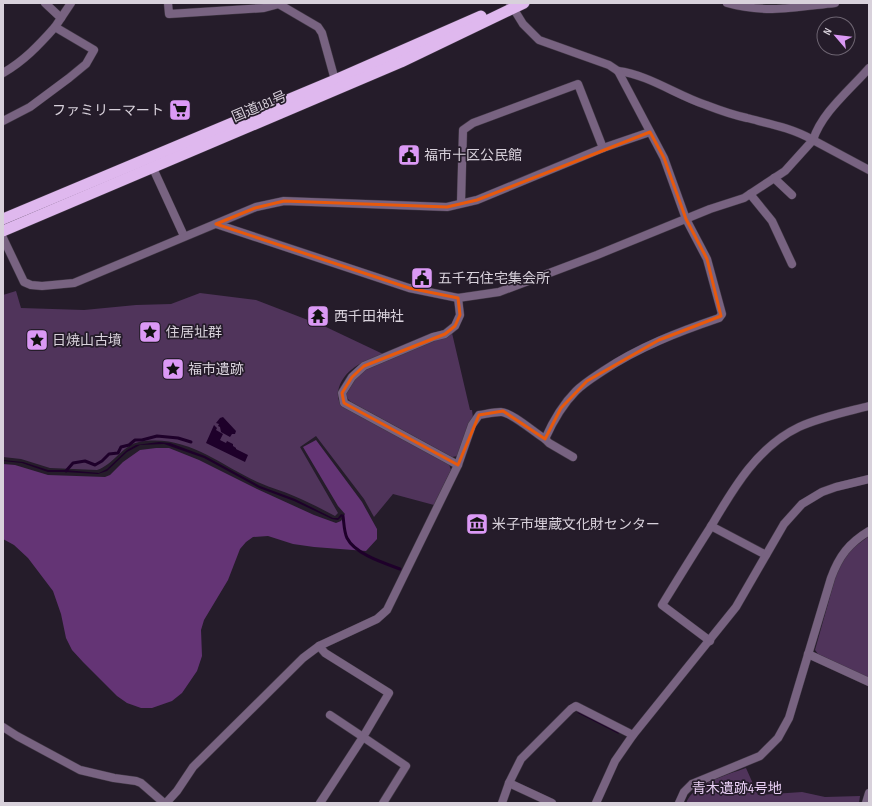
<svg xmlns="http://www.w3.org/2000/svg" width="872" height="806" viewBox="0 0 872 806" font-family="'Sofia Sans Condensed','Noto Sans JP',sans-serif">
  <rect width="100%" height="100%" fill="#251c2a"/>
  <!-- green -->
  <g fill="#50345b">
    <path d="M16,291L21,308L84,310L136,305L171,304L200,293L256,300L326,327L383,354C373,359 360,362 351,370C342,377 334,392 340,403L449,464L451,470L434,505L393,494L374,517L364,499L316,436L300,447L338,513L335,516C322,509 308,502 294,496C283,491 271,488 260,483C221,466 186,433 139,442C123,445 113,465 97,470L50,468L21,459L3,457V295Z"/>
    <polygon points="452,333 470,410 472,410 473,418 458,456 452,457 351,402 347,398 346,392 350,383 365,370"/>
    <polygon points="869,536 869,678 818,654 815,650 836,575 843,560 849,551"/>
    <path d="M746,768L758,795L802,792L825,797L860,796L859,803H686C694,783 727,775 746,768Z"/>
  </g>
  <!-- forest -->
  <polygon fill="#643475" points="316,440 362,502 377,529 377,539 366,551 314,547 293,544 268,536 253,537 246,542 240,549 228,580 204,620 201,630 202,656 197,671 182,693 172,701 152,708 141,708 127,703 117,696 83,662 72,650 66,638 61,614 53,591 28,558 14,545 3,539 3,464 15,465 48,475 105,477 110,475 123,462 140,450 156,448 169,448 199,460 257,489 314,515 336,523 341,521 345,514 338,506 303,447"/>
  <!-- water -->
  <g fill="#1e002a">
    <polygon points="223,417 236,431 235,434 232,434 230,437 221,432 220,427 218,426 219,424 216,423 220,418"/>
    <polygon points="214,425 217,428 216,430 223,434 220,440 226,443 227,441 233,444 233,446 236,448 236,449 248,455 245,462 206,443"/>
    <polygon points="159,442 170,443 205,456 260,486 295,499 333,518 338,518 341,514 343,515 338,520 332,519 294,501 259,488 204,458 164,444 140,445 127,452 107,471 98,474 65,472 48,472 22,463 3,461 3,460 23,462 48,470 65,470 99,473 107,469 127,450 136,445"/>
  </g>
  <g fill="none" stroke-linecap="round" stroke-linejoin="round">
    <!-- stream -->
    <g stroke="#1e002a" stroke-width="3">
      <polyline points="66,471 73,463 85,461 95,465 102,461 109,454 118,453 121,447 129,445 135,440 142,440 157,436 178,438 191,442"/>
      <path d="M343,516C344,523 344,532 347,538C355,554 384,563 400,569"/>
      <polyline points="579,712 618,732"/>
    </g>
    <!-- minor casing -->
    <g stroke="#423946" stroke-width="9">
      <g id="minor">
        <polyline points="45,3 61,18"/>
        <polyline points="168,3 169,14 264,8 279,4"/>
        <polyline points="277,3 318,27 322,33 335,80"/>
        <path d="M727,3C765,14 797,7 835,3"/>
        <path d="M869,68C850,90 822,112 813,140L869,170"/>
        <path d="M3,73C24,61 39,45 55,27"/>
        <polyline points="3,121 30,107 69,78 86,64 94,50 55,27 71,3"/>
        <polyline points="151,164 184,236"/>
        <polyline points="774,178 792,195"/>
        <polyline points="750,194 772,221 792,264"/>
        <polyline points="461,203 463,130 473,123 578,84 603,148"/>
        <path d="M216,224L409,288L458,298L499,292L597,255L710,209L744,198L785,171L813,140C792,128 770,124 747,118C733,115 719,110 706,105C676,95 649,75 618,71"/>
        <polyline points="3,238 24,282 31,285 42,286 74,283 256,207 284,201 447,207 477,200 603,148 650,132"/>
        <polyline points="545,439 549,443 573,457"/>
        <path d="M458,465L472,425L479,415C486,414 494,412 501,412C511,412 535,433 545,439C553,421 562,405 576,391C584,383 594,377 603,371C639,347 678,332 719,318L722,314L707,259L686,219L664,158L618,71L609,65L539,40L523,24L510,3"/>
        <polyline points="711,526 766,555"/>
        <path d="M710,641L662,605C678,579 694,553 710,528C733,489 757,447 799,427C821,417 846,412 869,406"/>
        <polyline points="319,646 325,653 389,693 363,737 406,766 383,803"/>
        <polyline points="808,654 869,682"/>
        <polyline points="3,727 17,736 80,770 114,778 136,781 141,783 164,803"/>
        <polyline points="509,783 552,803"/>
        <polyline points="166,803 177,791 193,767 303,658 319,646 377,619 387,610 458,465 344,403 342,393 352,377 364,366 433,337 445,334 455,326 460,315 458,298"/>
        <polyline points="320,803 363,737 330,715"/>
        <polyline points="502,803 509,783 521,759 571,709 576,706 633,735"/>
        <polyline points="596,803 615,761 633,735 736,607 784,524 802,504 822,492 836,487 869,479"/>
        <path d="M679,803L684,792L692,784L760,756L778,738L789,718L831,578C839,556 849,543 869,531"/>
        <polyline points="866,803 869,793"/>
      </g>
    </g>
    <!-- trunk casing -->
    <g stroke="#423946" stroke-width="12">
      <g id="trunk">
        <polyline points="3,219 335,80 481,16"/>
        <polyline points="3,231 401,62 524,3"/>
      </g>
    </g>
    <!-- minor -->
    <use href="#minor" stroke="#786381" stroke-width="8"/>
    <!-- trunk -->
    <use href="#trunk" stroke="#dfb8ee" stroke-width="11"/>
  </g>
  <!-- marked area -->
  <path fill="none" stroke="#e8590c" stroke-width="3" stroke-linejoin="round" d="M650,132L664,158L686,219L707,259L721,316L659,340L587,381L561,408L545,439L503,411L479,415L458,465L344,403L342,393L352,377L364,366L445,334L455,326L460,315L458,298L409,288L216,224L255,208L284,201L447,207L477,200Z"/>
  <!-- icons -->
  <defs>
    <g id="supermarket-square" transform="scale(1.15)"><rect x="-9" y="-9" width="18" height="18" rx="4" fill="#db99f5" stroke="#251c2a"/><path d="M-6-5.5h2.5l.6 2H6L4.5 2H-2.5L-4.4-4H-6ZM-1.5 3.2a1.3 1.3 0 1 0 .1 0ZM3 3.2a1.3 1.3 0 1 0 .1 0Z" fill="#111"/></g>
    <g id="civic-square" transform="scale(1.15)"><rect x="-9" y="-9" width="18" height="18" rx="4" fill="#db99f5" stroke="#251c2a"/><path d="M-.6-6.5H3V-4.5H.6V-3L4-1V1h2V6H-6V1h2V-1L-.6-3ZM-1.2 2.5V6h2.4V2.5Z" fill="#111"/></g>
    <g id="temple-square" transform="scale(1.15)"><rect x="-9" y="-9" width="18" height="18" rx="4" fill="#db99f5" stroke="#251c2a"/><path d="M0-6L5-2H3V0L6.5 2.5H4V6H1.5V3h-3V6H-4V2.5H-6.5L-3 0V-2H-5Z" fill="#111"/></g>
    <g id="sight-square" transform="scale(1.15)"><rect x="-9" y="-9" width="18" height="18" rx="4" fill="#db99f5" stroke="#251c2a"/><path d="M0-6L1.8-2.2L6-1.7L2.9 1.2L3.7 5.4L0 3.3L-3.7 5.4L-2.9 1.2L-6-1.7L-1.8-2.2Z" fill="#111"/></g>
    <g id="museum-square" transform="scale(1.15)"><rect x="-9" y="-9" width="18" height="18" rx="4" fill="#db99f5" stroke="#251c2a"/><path d="M0-6L6-3V-2H-6V-3ZM-5-1h2V3h-2ZM-1-1h2V3h-2ZM3-1h2V3H3ZM-6 4H6V6H-6Z" fill="#111"/></g>
  </defs>
  <g fill-rule="evenodd">
    <use href="#supermarket-square" x="180" y="110"/>
    <use href="#civic-square" x="409" y="155"/>
    <use href="#civic-square" x="422" y="278"/>
    <use href="#temple-square" x="318" y="316"/>
    <use href="#sight-square" x="150" y="332"/>
    <use href="#sight-square" x="37" y="340"/>
    <use href="#sight-square" x="173" y="369"/>
    <use href="#museum-square" x="477" y="524"/>
  </g>
  <g text-anchor="middle" stroke-width="3.5" stroke-linejoin="round" paint-order="stroke">
    <!-- street labels -->
    <g font-size="14" fill="#d8d1db" stroke="#251c2a">
      <text transform="translate(259 106) rotate(-23)" y="5">国道181号</text>
    </g>
    <!-- poi labels -->
    <g font-size="14" fill="#d8d1db" stroke="#251c2a" text-anchor="start">
      <text x="164" y="115" text-anchor="end">ファミリーマート</text>
      <text x="424" y="160">福市十区公民館</text>
      <text x="438" y="283">五千石住宅集会所</text>
      <text x="334" y="321">西千田神社</text>
      <text x="166" y="337">住居址群</text>
      <text x="52" y="345">日焼山古墳</text>
      <text x="188" y="374">福市遺跡</text>
      <text x="492" y="529">米子市埋蔵文化財センター</text>
    </g>
    <!-- park labels -->
    <g font-size="14" fill="#e7cdf3" stroke="#251c2a">
      <text x="737" y="793">青木遺跡4号地</text>
    </g>
  </g>
  <!-- border -->
  <rect width="872" height="806" fill="none" stroke="#d8d1db" stroke-width="8"/>
  <!-- north arrow -->
  <g transform="translate(836 36) rotate(298)"><circle r="19" fill="#251c2a" stroke="#6d6471"/>
  <path d="M0-3L7 15L0 10L-7 15Z" fill="#db99f5"/>
  <text y="-6" font-size="11" font-weight="bold" text-anchor="middle" fill="#d8d1db">N</text>
  </g>
</svg>
